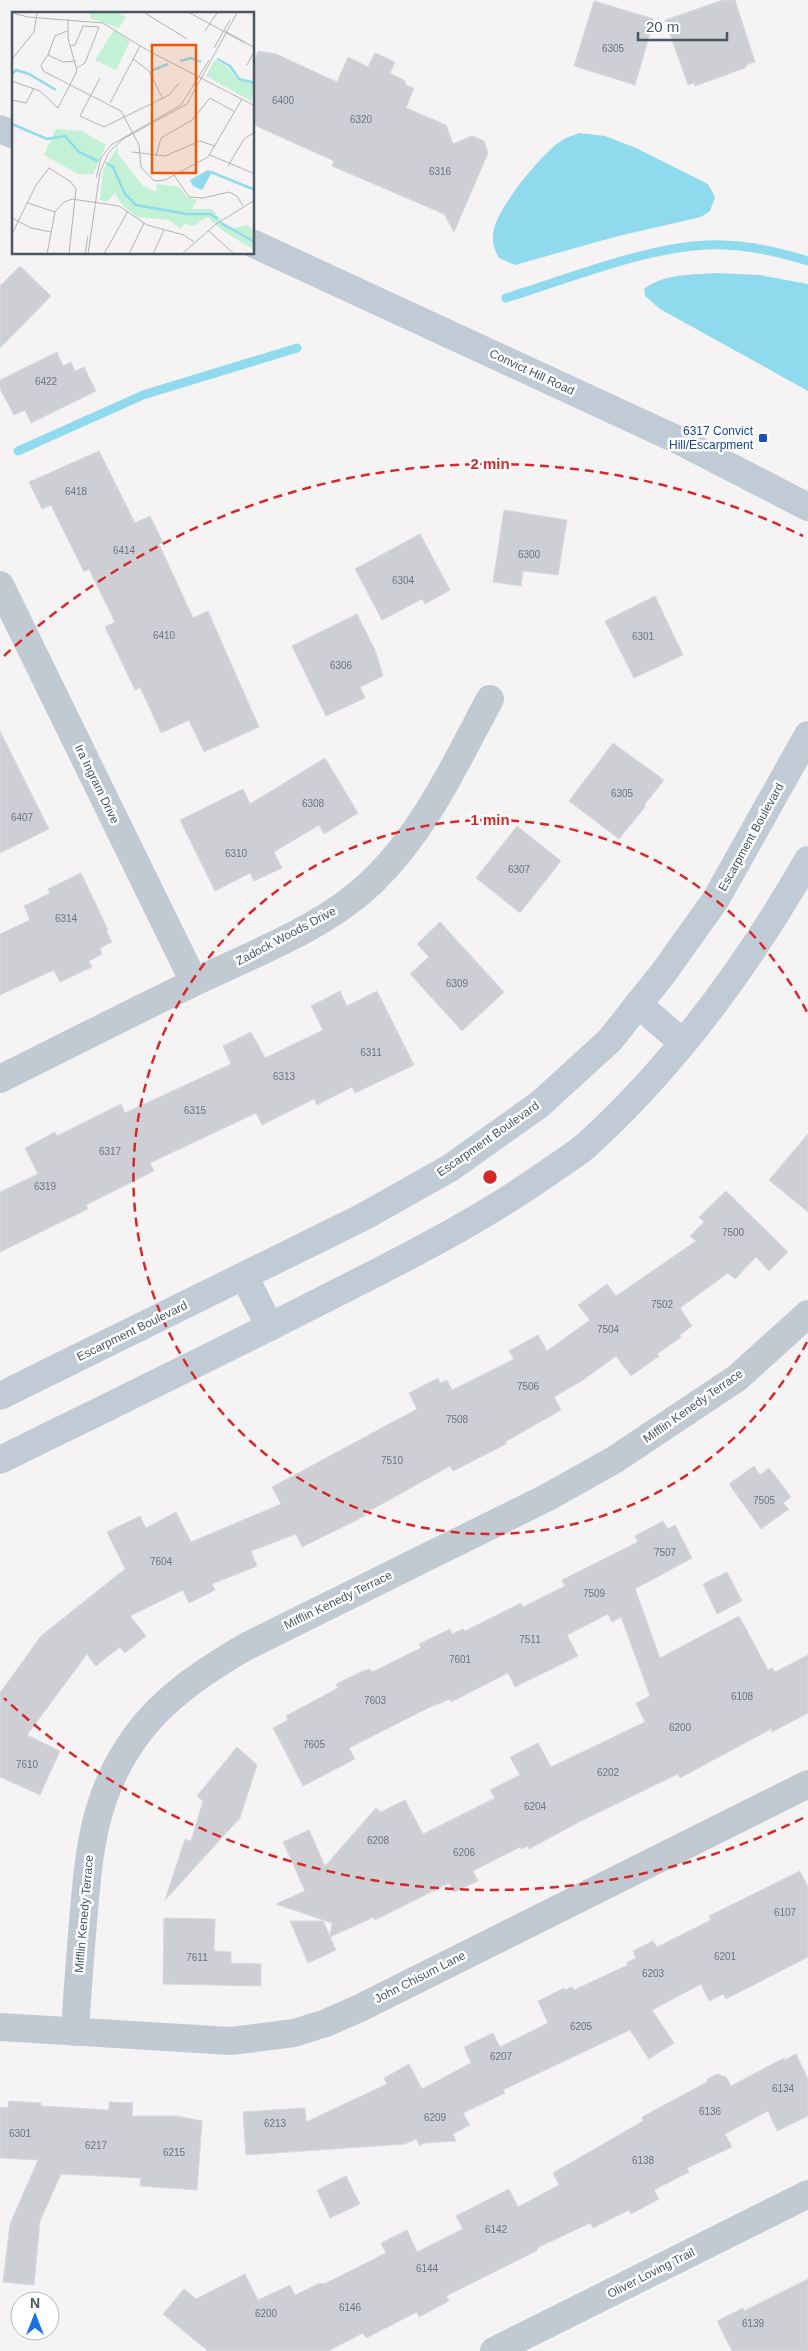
<svg xmlns="http://www.w3.org/2000/svg" width="808" height="2351" viewBox="0 0 808 2351" font-family="Helvetica,sans-serif">
  <rect width="100%" height="100%" fill="#f5f3f3"/>
  <!-- water -->
  <g fill="#90daee">
    <path d="M579,133L605,136L636,148L708,184L715,197L710,211L701,217L618,236L515,265L499,258C494,249 491,240 494,229C499,206 542,153 561,141C566,137 573,136 579,133Z"/>
    <path d="M717,273L760,275L808,284V391L660,309L645,296L644,289C664,273 694,275 717,273Z"/>
  </g>
  <g fill="none" stroke-linecap="round" stroke-linejoin="round">
    <!-- stream -->
    <g stroke="#90daee" stroke-width="9">
      <path d="M506,298C569,279 660,241 725,245C753,246 782,253 808,261"/>
      <polyline points="18,451 143,395 297,348"/>
    </g>
  </g>
  <!-- building -->
  <g fill="#cdcfd5" stroke="#d7d9de">
    <polygon points="723,0 735,0 755,62 748,64 745,68 695,86 694,83 688,85 665,20"/>
    <polygon points="594,1 654,19 635,85 574,66"/>
    <polygon points="258,51 276,54 337,82 348,57 368,67 375,53 395,62 390,73 404,80 406,85 414,88 406,108 446,125 453,144 472,136 484,141 488,153 454,232 444,214 332,166 334,161 254,125 254,61"/>
    <polygon points="20,266 51,296 0,348 0,286"/>
    <polygon points="57,352 63,366 71,362 75,371 84,367 96,391 31,423 25,410 14,415 0,389 0,380"/>
    <polygon points="99,451 135,523 150,516 163,542 159,544 193,618 208,611 259,727 204,752 189,720 161,733 140,687 135,690 105,627 115,622 89,569 84,572 51,505 42,509 29,482"/>
    <polygon points="504,510 567,520 558,575 523,571 521,586 493,582"/>
    <polygon points="420,534 450,590 425,604 422,599 382,620 355,569"/>
    <polygon points="655,596 683,655 634,678 605,621"/>
    <polygon points="357,614 375,650 383,676 360,687 365,698 326,716 292,646"/>
    <polygon points="0,731 49,829 0,853"/>
    <polygon points="613,743 664,780 645,804 645,807 619,839 569,801"/>
    <polygon points="325,758 358,813 324,834 319,825 274,852 282,868 254,881 250,873 215,891 180,820 243,789 250,804"/>
    <polygon points="517,826 561,861 520,913 476,878"/>
    <polygon points="81,873 108,930 106,930 112,942 100,948 102,954 89,961 92,967 60,982 54,970 0,995 0,934 30,920 24,906 50,893 48,889"/>
    <polygon points="440,922 504,992 462,1031 410,974 429,957 417,944"/>
    <polygon points="340,991 347,1006 377,991 414,1065 355,1093 352,1087 317,1105 314,1099 262,1125 256,1113 150,1163 154,1171 86,1205 88,1209 0,1252 0,1192 38,1174 25,1148 55,1132 57,1136 121,1104 125,1113 231,1064 223,1046 251,1032 265,1058 323,1030 311,1006"/>
    <polygon points="808,1134 808,1212 769,1180"/>
    <polygon points="726,1191 788,1252 769,1271 756,1257 735,1279 728,1273 680,1308 692,1326 680,1335 681,1337 657,1354 659,1356 631,1376 616,1356 583,1380 554,1397 561,1410 505,1442 506,1444 453,1471 450,1466 364,1514 365,1516 302,1547 296,1534 251,1551 257,1566 212,1584 215,1590 189,1603 183,1590 130,1616 146,1636 125,1653 120,1647 96,1666 87,1654 27,1735 60,1751 40,1795 0,1777 0,1693 41,1636 125,1569 107,1532 140,1516 146,1528 176,1512 191,1542 281,1504 272,1487 417,1409 409,1393 438,1378 440,1383 447,1380 452,1390 514,1359 509,1351 538,1335 547,1351 590,1320 578,1305 607,1284 616,1296 696,1241 690,1236 704,1222 699,1217"/>
    <polygon points="754,1466 760,1475 769,1468 791,1497 783,1503 789,1509 761,1529 729,1484"/>
    <polygon points="663,1521 668,1529 675,1525 692,1558 635,1589 660,1658 739,1616 768,1670 772,1668 775,1672 808,1655 808,1713 772,1732 771,1729 680,1778 678,1774 579,1822 529,1849 528,1846 521,1849 520,1847 473,1871 478,1881 454,1892 449,1883 375,1920 374,1917 330,1937 336,1950 308,1963 290,1921 323,1921 330,1936 332,1923 276,1904 305,1891 283,1842 309,1830 325,1866 376,1808 381,1812 405,1800 423,1834 495,1798 490,1790 520,1775 510,1757 538,1743 551,1767 645,1722 636,1703 650,1696 621,1617 612,1622 608,1614 567,1635 578,1656 515,1687 508,1673 451,1702 450,1699 428,1708 349,1748 355,1759 303,1786 273,1728 288,1720 286,1716 338,1688 336,1684 363,1671 370,1669 372,1672 421,1648 419,1644 450,1629 452,1634 463,1629 465,1631 521,1603 523,1607 565,1586 562,1580 638,1542 635,1536"/>
    <polygon points="727,1572 742,1601 717,1614 703,1584"/>
    <polygon points="237,1747 257,1765 240,1818 165,1900 185,1839 191,1841 203,1801 197,1796"/>
    <polygon points="800,1871 808,1887 808,1957 726,1999 723,1994 709,2001 701,1984 652,2010 674,2043 649,2059 630,2030 503,2090 505,2093 463,2113 470,2125 453,2134 456,2141 424,2143 420,2146 416,2139 405,2144 246,2155 243,2112 305,2108 306,2122 387,2084 384,2078 409,2064 422,2089 471,2063 464,2047 493,2033 500,2047 548,2023 538,2001 564,1988 565,1990 572,1987 574,1990 628,1965 626,1963 636,1958 633,1951 653,1941 657,1947 711,1920 709,1916"/>
    <polygon points="164,1918 215,1919 214,1951 231,1952 231,1963 261,1964 261,1986 163,1984"/>
    <polygon points="796,2054 808,2079 808,2116 777,2131 768,2111 725,2134 732,2147 687,2168 689,2172 654,2190 659,2199 631,2214 629,2210 593,2228 590,2223 537,2248 538,2250 446,2296 449,2301 419,2317 417,2312 366,2338 363,2333 328,2351 208,2351 163,2314 184,2289 196,2299 245,2274 258,2300 290,2285 295,2295 320,2283 324,2284 386,2253 381,2243 407,2230 417,2252 463,2229 456,2216 509,2189 518,2207 559,2185 553,2173 643,2121 642,2117 707,2082 707,2079 717,2074 726,2077 731,2086 784,2058 785,2060"/>
    <polygon points="9,2101 41,2103 41,2106 109,2110 109,2102 133,2103 132,2116 176,2116 202,2121 197,2190 140,2186 141,2178 61,2174 40,2221 34,2285 3,2282 10,2224 38,2160 0,2158 0,2107 8,2108"/>
    <polygon points="346,2176 360,2204 330,2218 317,2190"/>
    <polygon points="808,2279 808,2351 732,2351 717,2321 743,2308 744,2311"/>
  </g>
  <g fill="none" stroke-linecap="round" stroke-linejoin="round">
    <!-- street -->
    <g stroke="#c1cad2" stroke-width="28">
      <polyline points="0,585 194,982"/>
      <path d="M0,1079C66,1046 131,1013 197,981C257,952 326,927 374,880C426,829 456,762 490,699"/>
      <polyline points="0,2027 231,2041 294,2033 326,2023 360,2008 808,1784"/>
      <path d="M75,2032C77,1995 80,1959 83,1922C89,1852 93,1795 136,1736C164,1697 206,1670 247,1646L548,1497L614,1460L737,1378L808,1314"/>
      <polyline points="494,2351 808,2194"/>
    </g>
    <!-- secondary -->
    <g stroke="#c1cbd6" stroke-width="28">
      <polyline points="0,129 14,135"/>
      <polyline points="254,244 678,440 808,507"/>
      <polyline points="638,1004 683,1043"/>
      <polyline points="244,1276 270,1327"/>
      <polyline points="0,1396 363,1217 450,1168 540,1104 610,1040 664,972 716,899 808,735"/>
      <path d="M0,1460C122,1400 245,1340 366,1278C429,1246 491,1213 549,1172C563,1162 579,1153 591,1141C679,1060 749,963 808,860"/>
    </g>
  </g>
  <!-- distance rings -->
  <g fill="none" stroke="#d62828" stroke-width="2.5" stroke-dasharray="9 6">
    <path d="M807 1342A357 357 0 1 1 807 1012"/>
    <path d="M803 1818A713 713 0 0 1 4 1698M4 656A713 713 0 0 1 803 536"/>
  </g>
  <!-- markers -->
  <rect fill="#1a4fb4" stroke="#fff" stroke-width="2" x="758" y="433" width="10" height="10" rx="2.5"/>
  <g text-anchor="middle" stroke-width="5" stroke-linejoin="round" paint-order="stroke">
    <!-- number labels -->
    <g font-size="10" fill="#6b747e">
      <text x="613" y="52">6305</text>
      <text x="283" y="104">6400</text>
      <text x="361" y="123">6320</text>
      <text x="440" y="175">6316</text>
      <text x="46" y="385">6422</text>
      <text x="76" y="495">6418</text>
      <text x="124" y="554">6414</text>
      <text x="529" y="558">6300</text>
      <text x="403" y="584">6304</text>
      <text x="164" y="639">6410</text>
      <text x="643" y="640">6301</text>
      <text x="341" y="669">6306</text>
      <text x="622" y="797">6305</text>
      <text x="313" y="807">6308</text>
      <text x="22" y="821">6407</text>
      <text x="236" y="857">6310</text>
      <text x="519" y="873">6307</text>
      <text x="66" y="922">6314</text>
      <text x="457" y="987">6309</text>
      <text x="371" y="1056">6311</text>
      <text x="284" y="1080">6313</text>
      <text x="195" y="1114">6315</text>
      <text x="110" y="1155">6317</text>
      <text x="45" y="1190">6319</text>
      <text x="733" y="1236">7500</text>
      <text x="662" y="1308">7502</text>
      <text x="608" y="1333">7504</text>
      <text x="528" y="1390">7506</text>
      <text x="457" y="1423">7508</text>
      <text x="392" y="1464">7510</text>
      <text x="764" y="1504">7505</text>
      <text x="665" y="1556">7507</text>
      <text x="161" y="1565">7604</text>
      <text x="594" y="1597">7509</text>
      <text x="530" y="1643">7511</text>
      <text x="460" y="1663">7601</text>
      <text x="742" y="1700">6108</text>
      <text x="375" y="1704">7603</text>
      <text x="680" y="1731">6200</text>
      <text x="314" y="1748">7605</text>
      <text x="27" y="1768">7610</text>
      <text x="608" y="1776">6202</text>
      <text x="535" y="1810">6204</text>
      <text x="378" y="1844">6208</text>
      <text x="464" y="1856">6206</text>
      <text x="785" y="1916">6107</text>
      <text x="725" y="1960">6201</text>
      <text x="197" y="1961">7611</text>
      <text x="653" y="1977">6203</text>
      <text x="581" y="2030">6205</text>
      <text x="501" y="2060">6207</text>
      <text x="783" y="2092">6134</text>
      <text x="710" y="2115">6136</text>
      <text x="435" y="2121">6209</text>
      <text x="275" y="2127">6213</text>
      <text x="20" y="2137">6301</text>
      <text x="96" y="2149">6217</text>
      <text x="174" y="2156">6215</text>
      <text x="643" y="2164">6138</text>
      <text x="496" y="2233">6142</text>
      <text x="427" y="2272">6144</text>
      <text x="350" y="2311">6146</text>
      <text x="266" y="2317">6200</text>
      <text x="753" y="2327">6139</text>
    </g>
    <!-- street labels -->
    <g font-size="12" fill="#4a5661" stroke="#fff">
      <text transform="translate(532 372) rotate(25)" y="4">Convict Hill Road</text>
      <text transform="translate(97 784) rotate(64)" y="4">Ira Ingram Drive</text>
      <text transform="translate(751 837) rotate(-61)" y="4">Escarpment Boulevard</text>
      <text transform="translate(286 936) rotate(-28)" y="4">Zadock Woods Drive</text>
      <text transform="translate(488 1139) rotate(-35)" y="4">Escarpment Boulevard</text>
      <text transform="translate(132 1331) rotate(-26)" y="4">Escarpment Boulevard</text>
      <text transform="translate(693 1406) rotate(-35)" y="4">Mifflin Kenedy Terrace</text>
      <text transform="translate(338 1600) rotate(-26)" y="4">Mifflin Kenedy Terrace</text>
      <text transform="translate(84 1914) rotate(-85)" y="4">Mifflin Kenedy Terrace</text>
      <text transform="translate(420 1977) rotate(-27)" y="4">John Chisum Lane</text>
      <text transform="translate(651 2273) rotate(-27)" y="4">Oliver Loving Trail</text>
    </g>
    <!-- transit labels -->
    <g font-size="12" fill="#164399" stroke="#fff" text-anchor="end">
      <text x="753" y="435">6317 Convict<tspan x="753" dy="14">Hill/Escarpment</tspan></text>
    </g>
  </g>
  <!-- overview -->
  <g transform="translate(12 12)">
    <rect width="242" height="242" fill="#f5f3f3"/>
    <path d="M78,1H105L114,5L107,16L78,6ZM102,18L118,29L104,58L83,48ZM203,48L217,56L225,67L242,72L239,89L194,64ZM44,117L70,119L94,133L81,162H66L32,143ZM106,134V142L131,174L144,180L145,172L167,175L174,185L185,188L180,197H200L211,211L221,216L236,213L242,219V238L211,219L195,205L182,214L172,211L169,217L157,208L125,205L110,193L103,181L95,190L88,188L91,158Z" fill="#c3f1d5"/>
    <path d="M196,158L200,160L190,178L181,174L178,168Z" fill="#90daee"/>
    <path fill="none" stroke="#90daee" stroke-width="2.5" d="M205,47L218,54L227,67L243,71M168,49L179,46L189,50M141,58L156,52M0,62L4,58L17,62L44,78M0,112L35,127L53,124L67,140L86,149M94,151L101,155L113,182L124,193L175,202H198L206,207M199,160L243,178M209,211L243,230"/>
    <path fill="none" stroke="#b1b4b9" stroke-width="1" d="M1,1L16,5L91,11L135,38L243,94M133,1L175,27M178,1L233,31M55,19L43,24L36,43L51,50L64,49M193,19L205,1M213,19L243,36M58,34L63,33L71,14L87,15L73,51L65,56M202,36L218,8M36,43L29,53L31,59L109,99L127,133L129,155L142,169L153,168L196,145L230,87M0,47L22,20L25,1M121,47L137,59L151,87M235,53L243,38M88,66L68,104L92,115L157,83L167,71M0,69L28,79L46,96L65,59L56,26V7M0,88L14,91L22,76M98,91L128,34M120,140L153,144L188,129L203,134M198,143L243,162M144,144L149,126L180,108L198,86L223,100M216,154L232,127L243,120M162,163L177,185L191,186L217,180L225,184L231,194M84,166L89,146L99,133L169,93L197,48M16,191L43,200M0,206L19,216L39,220M196,218L222,242M0,222L24,173L37,156L59,170L64,177L57,242M35,242L43,200L52,190L60,187L107,194L135,213L172,223L182,230M73,242L76,224M76,242L88,160L97,140L111,127L175,92L225,1M92,242L116,199M117,242L132,211M141,242L152,218M170,242L204,212L243,188"/>
    <path fill="#e8590c" fill-opacity="0.15" stroke="#e8590c" stroke-width="2.5" d="M140,33H184V161H140Z"/>
    <rect width="242" height="242" fill="none" stroke="#4a5661" stroke-width="2.5"/>
  </g>
  <circle cx="490" cy="1177" r="8" fill="#d62828" stroke="#fff" stroke-width="2.5"/>
  <g font-size="15" text-anchor="middle" font-weight="bold" fill="#d62828" stroke="#fff" stroke-width="5" stroke-linejoin="round" paint-order="stroke">
    <text x="490" y="469">2 min</text>
    <text x="490" y="825">1 min</text>
  </g>
  <!-- north arrow -->
  <g transform="translate(35 2316)"><circle r="24" fill="#ffffff" stroke="#b7bbc0"/>
  <path d="M0-4L9 19L0 12L-9 19Z" fill="#1a73e8"/>
  <text y="-8" font-size="14" font-weight="bold" text-anchor="middle" fill="#4a5661">N</text>
  </g>
  <!-- scale -->
  <path d="M638 32v8h89v-8" fill="none" stroke="#4a5661" stroke-width="2.5"/>
  <text x="646" y="32" font-size="15" fill="#4a5661" stroke="#ffffff" stroke-width="4" paint-order="stroke">20 m</text>
</svg>
